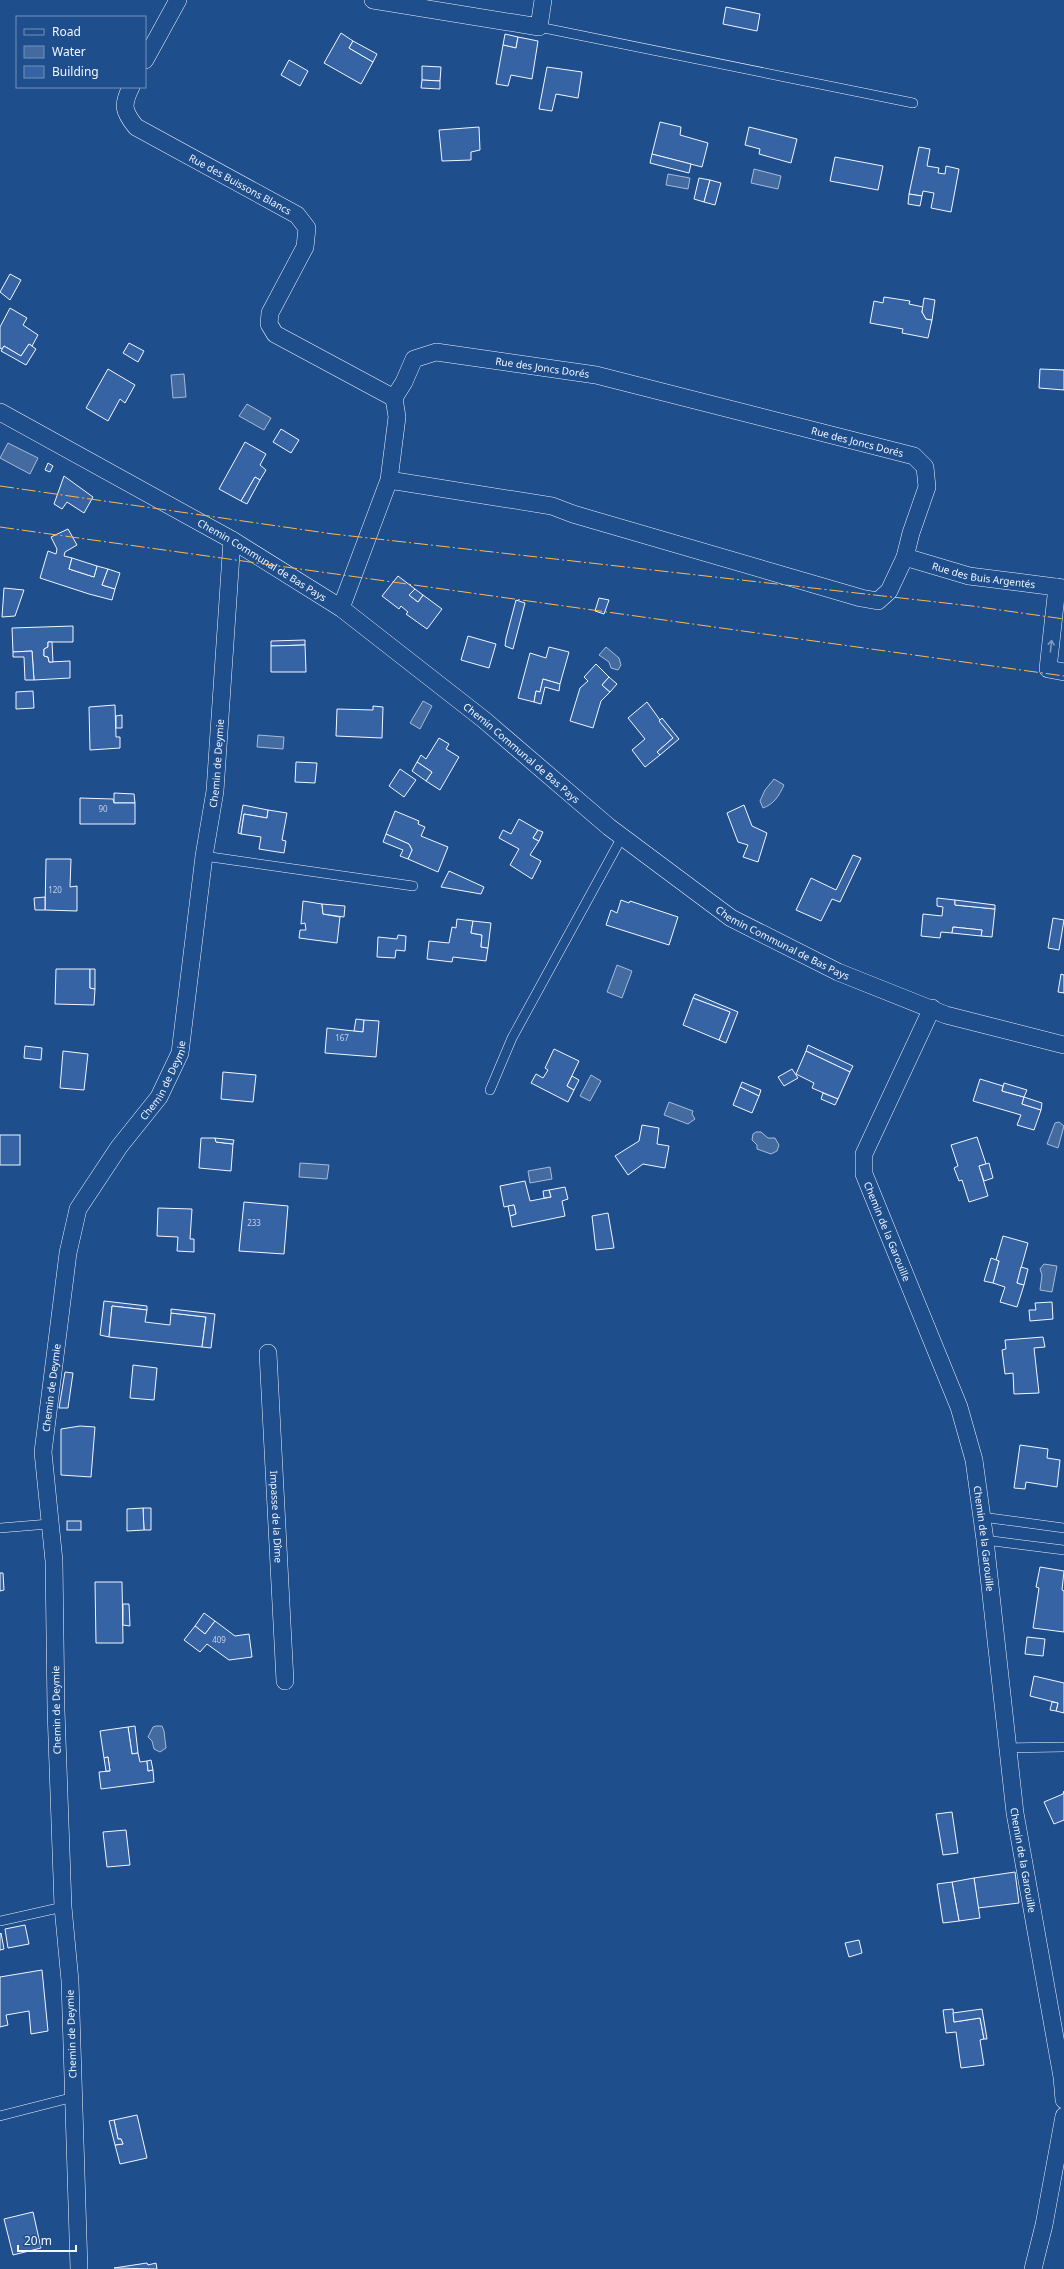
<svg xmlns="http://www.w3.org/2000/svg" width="1064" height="2269" viewBox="0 0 1064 2269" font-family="'Noto Sans',sans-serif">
  <rect width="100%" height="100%" fill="#1f4e8c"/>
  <!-- water -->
  <g fill="#446ba0" stroke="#a8bbd7">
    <polygon points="754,169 781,176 778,189 751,183"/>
    <polygon points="668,174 690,178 688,189 666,185"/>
    <polygon points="184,374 186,397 173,398 171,375"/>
    <polygon points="247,404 271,418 264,430 239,416"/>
    <polygon points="8,443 38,458 30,474 0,458"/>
    <polygon points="606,647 619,658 621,665 618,670 611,668 609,662 599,655"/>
    <polygon points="423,701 432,706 420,729 410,723"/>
    <polygon points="258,735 284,737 283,749 257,747"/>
    <path d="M774,779L784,785C779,796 774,804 763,808L760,801L765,790Z"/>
    <polygon points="617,965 632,971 622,998 607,992"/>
    <polygon points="591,1075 601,1081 590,1101 580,1096"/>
    <polygon points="669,1102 693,1111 692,1114 695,1119 688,1124 664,1115"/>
    <polygon points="1059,1122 1064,1126 1058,1148 1047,1144 1055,1123"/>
    <polygon points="756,1132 761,1132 768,1138 775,1138 779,1145 777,1151 771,1154 757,1149 757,1145 752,1140 753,1134"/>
    <polygon points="300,1163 329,1165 327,1179 299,1177"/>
    <polygon points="550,1167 552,1179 530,1183 528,1171"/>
    <polygon points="1044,1264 1057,1266 1052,1292 1040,1290 1042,1275 1040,1269"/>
    <polygon points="156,1726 162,1726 164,1731 166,1748 160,1752 154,1749 152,1741 148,1737 153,1727"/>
  </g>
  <!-- building -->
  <g fill="#3563a3" stroke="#f2f6ff">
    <polygon points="726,7 760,14 757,31 723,24"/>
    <polygon points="341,33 353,41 349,48 373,62 361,84 324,63"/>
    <polygon points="505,34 518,37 516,48 503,45"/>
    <polygon points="518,37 538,41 532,79 511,75 508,86 496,84 503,45 516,48"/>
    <polygon points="353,41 377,54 373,62 349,48"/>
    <polygon points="289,60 308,71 300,86 281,75"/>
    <polygon points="422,66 441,67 440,81 422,80"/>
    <polygon points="547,67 582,72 578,98 556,94 552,111 539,109"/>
    <polygon points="422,80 440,81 440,89 421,88"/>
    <polygon points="660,122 681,127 680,135 708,143 702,167 652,154"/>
    <polygon points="479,127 480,150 471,152 471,160 442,161 439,130"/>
    <polygon points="749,127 797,139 791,163 759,154 760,149 745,145"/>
    <polygon points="919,147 930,149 927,166 939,168 938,173 945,174 946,166 959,169 951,212 931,208 934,193 923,191 922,196 909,194"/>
    <polygon points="652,154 691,164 689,173 650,163"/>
    <polygon points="835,157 883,166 878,190 830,181"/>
    <polygon points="699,178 710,180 704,202 694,199"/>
    <polygon points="710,180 721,183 715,205 704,202"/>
    <polygon points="909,194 922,196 920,206 908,204"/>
    <polygon points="10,274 21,280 10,300 0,292"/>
    <polygon points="884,297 910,301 909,304 923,307 922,312 926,319 932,320 928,338 902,333 903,329 870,323 874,301 883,303"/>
    <polygon points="924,298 935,300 932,320 926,319 922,312"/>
    <polygon points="10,308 27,318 23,325 38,335 32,346 29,344 21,356 4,346 2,349 0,348 0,327"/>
    <polygon points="129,343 144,351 138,362 123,353"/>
    <polygon points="29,344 36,349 26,365 1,351 4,346 21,356"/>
    <polygon points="108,369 135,385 125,403 120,399 108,421 86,408"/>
    <polygon points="1040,369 1064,370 1064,390 1039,388"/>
    <polygon points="281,429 299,440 291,453 273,442"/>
    <polygon points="245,442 266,454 260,465 266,470 260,480 255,477 241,501 219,489"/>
    <polygon points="48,463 53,466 50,472 45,470"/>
    <polygon points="64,476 93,497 84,513 67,502 62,509 54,504"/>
    <polygon points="255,477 260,480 247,504 241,501"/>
    <polygon points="68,529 77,545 65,552 64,556 72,558 69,569 94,577 97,566 108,569 102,585 115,589 112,600 89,594 40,578 48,551 56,554 57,549 51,537"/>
    <polygon points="72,558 97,566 94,577 69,569"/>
    <polygon points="108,569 120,573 115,589 102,585"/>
    <polygon points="398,576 415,589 409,595 418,602 423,595 442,609 427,629 406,614 408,612 401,606 399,609 382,596"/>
    <polygon points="4,588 24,590 15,616 2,617"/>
    <polygon points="415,589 423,595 418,602 409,595"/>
    <polygon points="599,598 609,600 604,614 595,611"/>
    <polygon points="516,600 525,603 513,649 505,646 506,638"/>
    <polygon points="73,626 73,642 48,642 48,647 44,649 44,656 48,657 49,662 70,661 70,678 34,680 32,651 13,652 12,628"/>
    <polygon points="468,636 496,644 489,668 461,660"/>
    <polygon points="305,640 305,645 271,646 271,641"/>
    <polygon points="48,642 52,642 53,662 49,662 48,657 44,656 44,649 48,647"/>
    <polygon points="305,645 306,672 271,672 271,646"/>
    <polygon points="549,647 569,652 560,684 543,679 540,692 536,691 534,702 518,698 530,653 546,658"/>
    <polygon points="32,651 34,680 25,680 24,657 13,657 13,652"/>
    <polygon points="596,664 609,677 602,685 610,692 601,701 593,728 570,721 580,688 588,681 584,677"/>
    <polygon points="609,677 617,684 610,692 602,685"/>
    <polygon points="543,679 560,684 559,691 545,687 541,704 534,702 536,691 540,692"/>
    <polygon points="33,691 34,708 16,709 16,692"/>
    <polygon points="647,702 673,738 657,752 660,755 645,767 632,750 645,739 628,718"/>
    <polygon points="115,705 116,737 120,737 120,748 90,750 89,707"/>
    <polygon points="373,706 383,707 382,738 336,736 337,709 373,710"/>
    <polygon points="122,715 122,728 116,728 116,716"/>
    <polygon points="662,718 679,739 660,755 657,752 673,738 659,721"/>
    <polygon points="439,738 449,744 446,749 459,757 440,790 426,781 432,772 417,762 421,755 426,759"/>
    <polygon points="296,762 317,763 315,783 295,782"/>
    <polygon points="417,762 432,772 426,781 412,771"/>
    <polygon points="400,769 416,780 404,797 389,786"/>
    <polygon points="114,793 134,794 135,803 114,803"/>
    <polygon points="80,798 113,799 114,803 135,803 135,824 80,824"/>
    <polygon points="243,805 268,810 267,818 244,814 241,834 238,833"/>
    <polygon points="744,805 752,826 767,833 758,862 743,857 748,845 738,842 727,813"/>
    <polygon points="268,810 287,813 282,840 286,841 284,853 259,849 261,837 241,834 244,814 267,818"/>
    <polygon points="395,811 419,821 418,824 425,827 421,836 448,847 438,872 408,859 412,850 409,844 386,834"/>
    <polygon points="519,819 538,830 533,838 539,841 530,855 541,861 532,879 510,865 519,849 499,838 503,830 511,834"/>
    <polygon points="538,830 543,832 539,841 533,838"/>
    <polygon points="386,834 409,844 412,850 408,859 400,856 403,850 383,842"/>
    <polygon points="853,855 861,858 840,902 832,899 821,921 796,910 811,878 836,890"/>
    <polygon points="46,859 71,859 70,887 77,886 77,911 45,910"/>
    <polygon points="449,871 484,887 481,894 441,887"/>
    <polygon points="45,897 45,910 35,910 34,898"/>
    <polygon points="937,898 955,900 955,905 995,909 992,937 981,936 982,930 953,927 952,933 941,932 940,938 921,936 923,914 942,916 943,907 937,906"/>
    <polygon points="621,900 629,903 630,901 678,917 669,945 606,925 611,910 617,913"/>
    <polygon points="955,900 995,905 995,909 955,905"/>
    <polygon points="303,901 322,904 323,914 340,917 337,943 299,938 300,930 306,930 305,923 301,924"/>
    <polygon points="322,904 345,906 344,917 323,914"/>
    <polygon points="1053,918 1064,920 1059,950 1048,948"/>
    <polygon points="457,919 473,921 471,933 482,935 481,947 488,948 486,961 453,957 452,962 427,959 429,941 449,943 452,927 456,928"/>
    <polygon points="473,921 491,923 488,948 481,947 482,935 471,933"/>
    <polygon points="953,927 982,930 981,936 952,933"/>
    <polygon points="398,935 406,936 405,951 396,950 395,958 377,957 378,937 397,939"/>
    <polygon points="56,969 90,969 90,988 95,989 94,1005 55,1004"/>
    <polygon points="90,969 95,969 95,989 90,988"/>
    <polygon points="1061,974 1064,975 1064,993 1058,992"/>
    <polygon points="695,994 738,1012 726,1043 719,1040 730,1012 693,998"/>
    <polygon points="693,998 730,1012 719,1040 683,1025"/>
    <polygon points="356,1019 364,1020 363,1032 354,1031"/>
    <polygon points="364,1020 379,1021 376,1057 325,1053 327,1028 363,1032"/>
    <polygon points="808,1045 853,1066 850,1072 806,1051"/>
    <polygon points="25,1046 42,1048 41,1060 24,1058"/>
    <polygon points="554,1049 579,1061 567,1086 574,1090 568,1102 531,1083 536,1074 543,1078 548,1070 545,1068"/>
    <polygon points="63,1051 88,1054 84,1090 60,1088"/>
    <polygon points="806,1051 850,1072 838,1099 812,1088 814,1083 796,1074"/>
    <polygon points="792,1069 798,1078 784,1086 778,1077"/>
    <polygon points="223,1072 256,1075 253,1102 221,1099"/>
    <polygon points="572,1076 579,1080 574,1090 567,1086"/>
    <polygon points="980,1079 1003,1086 1002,1091 1024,1097 1022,1104 1041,1110 1034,1130 1017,1125 1021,1115 973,1101"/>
    <polygon points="742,1082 761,1090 759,1096 740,1087"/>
    <polygon points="1004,1083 1027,1090 1024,1097 1002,1091"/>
    <polygon points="740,1087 759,1096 752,1113 733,1105"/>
    <polygon points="823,1093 838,1099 835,1105 821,1099"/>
    <polygon points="1024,1097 1042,1103 1041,1110 1022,1104"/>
    <polygon points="642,1125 659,1128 657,1144 669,1146 665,1168 643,1164 628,1175 615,1156 639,1141"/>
    <rect x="0" y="1135" width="20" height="30"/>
    <polygon points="977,1137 986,1164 979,1166 988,1196 969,1202 962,1180 959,1181 954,1168 958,1166 951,1145"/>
    <polygon points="201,1138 215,1138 216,1142 233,1144 231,1171 199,1168"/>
    <polygon points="215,1138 234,1140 233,1144 216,1142"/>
    <polygon points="989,1163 993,1178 984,1181 979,1166"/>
    <polygon points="525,1181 530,1201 551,1197 549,1190 565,1187 568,1199 562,1201 565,1216 512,1227 510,1216 516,1214 514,1205 504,1207 500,1186"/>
    <polygon points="549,1190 551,1197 544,1198 543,1191"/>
    <polygon points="244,1202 288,1206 284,1254 239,1251"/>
    <polygon points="514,1205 516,1214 510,1216 508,1206"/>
    <polygon points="158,1208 192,1209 190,1239 194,1239 194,1252 177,1251 178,1237 157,1236"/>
    <polygon points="608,1213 614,1248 596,1250 592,1216"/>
    <polygon points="1003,1236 1028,1243 1017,1283 1024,1285 1017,1307 1000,1302 1005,1287 993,1283 999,1261 996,1260"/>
    <polygon points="991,1258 999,1261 993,1283 984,1281"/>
    <polygon points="1021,1267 1028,1269 1024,1285 1017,1283"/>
    <polygon points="104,1301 147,1306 147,1310 112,1306 109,1337 100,1335"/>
    <polygon points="1052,1302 1053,1319 1030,1321 1029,1310 1036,1310 1035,1303"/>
    <polygon points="112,1306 147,1310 145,1322 170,1325 171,1313 206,1317 202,1347 109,1337"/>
    <polygon points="171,1309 215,1314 211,1348 202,1347 206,1317 171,1313"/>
    <polygon points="1043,1337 1045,1347 1034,1348 1039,1393 1014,1394 1013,1373 1005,1374 1002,1350 1006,1349 1005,1340"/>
    <polygon points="133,1365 157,1368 154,1400 130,1398"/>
    <polygon points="65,1372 73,1373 68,1408 59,1408"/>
    <polygon points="80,1426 95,1427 91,1477 61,1475 61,1429"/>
    <polygon points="1020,1445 1048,1449 1047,1458 1060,1460 1057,1487 1026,1482 1025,1489 1014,1488"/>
    <polygon points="143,1508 151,1508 151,1530 144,1530"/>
    <polygon points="143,1508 144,1530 127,1531 127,1509"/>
    <rect x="67" y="1521" width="14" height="9"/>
    <polygon points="1040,1567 1064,1571 1062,1590 1064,1591 1064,1632 1033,1628 1039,1588 1036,1587"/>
    <polygon points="0,1573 3,1573 4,1590 0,1591"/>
    <polygon points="95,1582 122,1582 123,1643 96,1643"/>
    <polygon points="123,1604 129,1604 130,1626 123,1625"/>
    <polygon points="204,1613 215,1621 205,1634 195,1626"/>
    <polygon points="215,1621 235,1636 249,1634 252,1657 229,1660 207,1644 200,1652 184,1640 195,1626 205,1634"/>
    <polygon points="1027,1637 1045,1639 1043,1656 1025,1654"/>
    <polygon points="1034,1676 1064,1683 1064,1713 1056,1711 1058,1703 1030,1696"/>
    <polygon points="1052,1702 1058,1703 1056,1711 1050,1710"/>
    <polygon points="135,1726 138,1753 132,1754 128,1727"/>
    <polygon points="128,1727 132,1754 138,1753 140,1762 147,1761 148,1771 153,1770 154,1782 101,1789 99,1772 110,1771 108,1757 104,1758 100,1731"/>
    <polygon points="108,1757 110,1771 106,1771 104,1758"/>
    <polygon points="151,1760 153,1770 148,1771 147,1761"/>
    <polygon points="1064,1791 1064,1820 1054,1824 1044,1802 1063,1794"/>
    <polygon points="952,1812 958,1853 943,1855 936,1814"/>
    <polygon points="126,1830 130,1865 107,1867 103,1832"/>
    <polygon points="1015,1872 1019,1903 978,1908 974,1878"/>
    <polygon points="974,1878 980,1918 959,1921 952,1882"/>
    <polygon points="952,1882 959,1921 943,1923 937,1884"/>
    <polygon points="25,1925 29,1944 8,1948 5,1929"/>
    <polygon points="1,1933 4,1949 0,1950 0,1934"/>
    <polygon points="859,1940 862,1953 849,1957 845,1943"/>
    <polygon points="42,1970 48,2031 31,2034 29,2011 6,2015 8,2025 0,2027 0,1977"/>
    <polygon points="953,2009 954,2022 980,2018 984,2039 980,2040 984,2065 961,2068 956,2032 946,2033 943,2010"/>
    <polygon points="982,2009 987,2039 984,2039 980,2018 954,2022 953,2013"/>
    <polygon points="137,2115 147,2158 120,2164 115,2145 123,2144 121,2139 118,2139 114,2120"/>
    <polygon points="114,2120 118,2139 121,2139 123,2144 115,2145 109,2121"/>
    <polygon points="33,2212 41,2248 13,2255 4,2219"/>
    <polygon points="147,2263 148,2265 156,2263 157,2269 114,2268"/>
  </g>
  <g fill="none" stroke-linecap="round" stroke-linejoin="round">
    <!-- service casing -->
    <g stroke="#f2f6ff" stroke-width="10">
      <g id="service">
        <polyline points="539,27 913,103"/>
        <polyline points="204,856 413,886"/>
        <polyline points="490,1090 512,1038 622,837"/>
        <polyline points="982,1517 1064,1528"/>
        <polyline points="0,1528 49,1524"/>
        <polyline points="985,1540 1064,1550"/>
        <polyline points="1008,1748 1064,1747"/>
        <polyline points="0,1921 63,1907"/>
        <polyline points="0,2116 74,2097"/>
      </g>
    </g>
    <!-- minor casing -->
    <g stroke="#f2f6ff" stroke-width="18">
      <g id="minor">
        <polyline points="373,0 539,27 543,0"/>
        <polyline points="145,60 178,0"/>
        <path id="s1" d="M131,87C122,105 123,111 136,127L297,215L307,228L305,247L270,313L269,324L275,334L394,398"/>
        <path id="s2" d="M0,412L232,540L341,608L483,719L609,827L731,918L838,972L946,1015L1064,1045"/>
        <path id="s3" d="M905,557L969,576L1064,588"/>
        <polyline points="1057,587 1048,669 1064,672"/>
        <path id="s4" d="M341,608L389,480L397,417L394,398L404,382L414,359L436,352L596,375L914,456L925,467L927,487L911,533L905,557L889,591L878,601L861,598L573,514L552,506L389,480"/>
        <path id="s5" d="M932,1008L864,1154V1174L959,1407L974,1460L985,1540L1015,1813L1062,2077L1064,2100"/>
        <path id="s6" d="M268,1353L285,1681"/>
        <path id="s7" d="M79,2269L70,1981L63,1907L56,1710L54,1561L43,1452L68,1253L78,1209L119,1147L159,1097L180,1053L204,856L215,791L232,540"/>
        <polyline points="1033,2269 1044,2225 1064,2116"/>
      </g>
    </g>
    <!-- service -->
    <use href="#service" stroke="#1f4e8c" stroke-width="9"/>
    <!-- minor -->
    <use href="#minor" stroke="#1f4e8c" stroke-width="17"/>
    <!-- power -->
    <g stroke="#ffb74d" stroke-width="1" stroke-dasharray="14 3 2 3" stroke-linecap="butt">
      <polyline points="0,486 333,534 972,606 1064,619"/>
      <polyline points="0,527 1064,676"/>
    </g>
  </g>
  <!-- one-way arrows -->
  <defs><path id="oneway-shaft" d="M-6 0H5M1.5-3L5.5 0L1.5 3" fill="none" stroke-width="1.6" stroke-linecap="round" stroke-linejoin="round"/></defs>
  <use stroke="#7e9ac0" href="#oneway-shaft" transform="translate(1051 646) rotate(-84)"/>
  <g text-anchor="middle" stroke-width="3" stroke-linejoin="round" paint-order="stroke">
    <!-- number labels -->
    <g font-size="8" fill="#c3d1e8">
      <text x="103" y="812">90</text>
      <text x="55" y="893">120</text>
      <text x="342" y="1041">167</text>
      <text x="254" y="1226">233</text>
      <text x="219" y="1643">409</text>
    </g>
    <!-- street labels -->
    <g font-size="10" fill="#f2f6ff" stroke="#1f4e8c">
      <text dy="4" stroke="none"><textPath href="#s1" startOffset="163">Rue des Buissons Blancs</textPath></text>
      <text dy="4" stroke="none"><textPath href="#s4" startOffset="394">Rue des Joncs Dorés</textPath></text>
      <text dy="4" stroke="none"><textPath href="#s4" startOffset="718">Rue des Joncs Dorés</textPath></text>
      <text dy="4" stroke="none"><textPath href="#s2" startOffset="301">Chemin Communal de Bas Pays</textPath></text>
      <text dy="4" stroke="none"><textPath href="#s3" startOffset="81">Rue des Buis Argentés</textPath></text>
      <text dy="4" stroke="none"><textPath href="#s2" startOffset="625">Chemin Communal de Bas Pays</textPath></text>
      <text dy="4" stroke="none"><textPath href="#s7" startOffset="1543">Chemin de Deymie</textPath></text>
      <text dy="4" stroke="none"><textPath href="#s2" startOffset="949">Chemin Communal de Bas Pays</textPath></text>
      <text dy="4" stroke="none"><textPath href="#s7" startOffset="1219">Chemin de Deymie</textPath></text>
      <text dy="4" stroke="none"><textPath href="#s5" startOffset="243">Chemin de la Garouille</textPath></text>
      <text dy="4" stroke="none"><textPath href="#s7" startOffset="883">Chemin de Deymie</textPath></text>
      <text dy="4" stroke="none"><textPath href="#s6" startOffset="164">Impasse de la Dîme</textPath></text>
      <text dy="4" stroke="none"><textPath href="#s5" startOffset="567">Chemin de la Garouille</textPath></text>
      <text transform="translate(56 1710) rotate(-91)" y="4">Chemin de Deymie</text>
      <text dy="4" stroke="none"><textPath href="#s5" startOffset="891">Chemin de la Garouille</textPath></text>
      <text transform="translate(71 2034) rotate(-92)" y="4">Chemin de Deymie</text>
    </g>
  </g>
  <!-- legend -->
  <rect x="16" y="16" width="130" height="72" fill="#1f4e8c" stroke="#7391ba"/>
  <rect x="24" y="29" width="20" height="6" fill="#1f4e8c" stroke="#7391ba"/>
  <text x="52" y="36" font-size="12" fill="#f2f6ff">Road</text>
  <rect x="24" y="46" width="20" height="12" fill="#446ba0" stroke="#7391ba"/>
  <text x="52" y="56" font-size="12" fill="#f2f6ff">Water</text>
  <rect x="24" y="66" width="20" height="12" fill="#3563a3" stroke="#7391ba"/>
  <text x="52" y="76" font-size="12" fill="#f2f6ff">Building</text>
  <!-- scale -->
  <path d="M18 2245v6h58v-6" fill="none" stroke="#f2f6ff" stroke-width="2"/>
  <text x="24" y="2245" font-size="12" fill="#f2f6ff" stroke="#1f4e8c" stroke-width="3" paint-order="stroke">20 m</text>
</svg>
